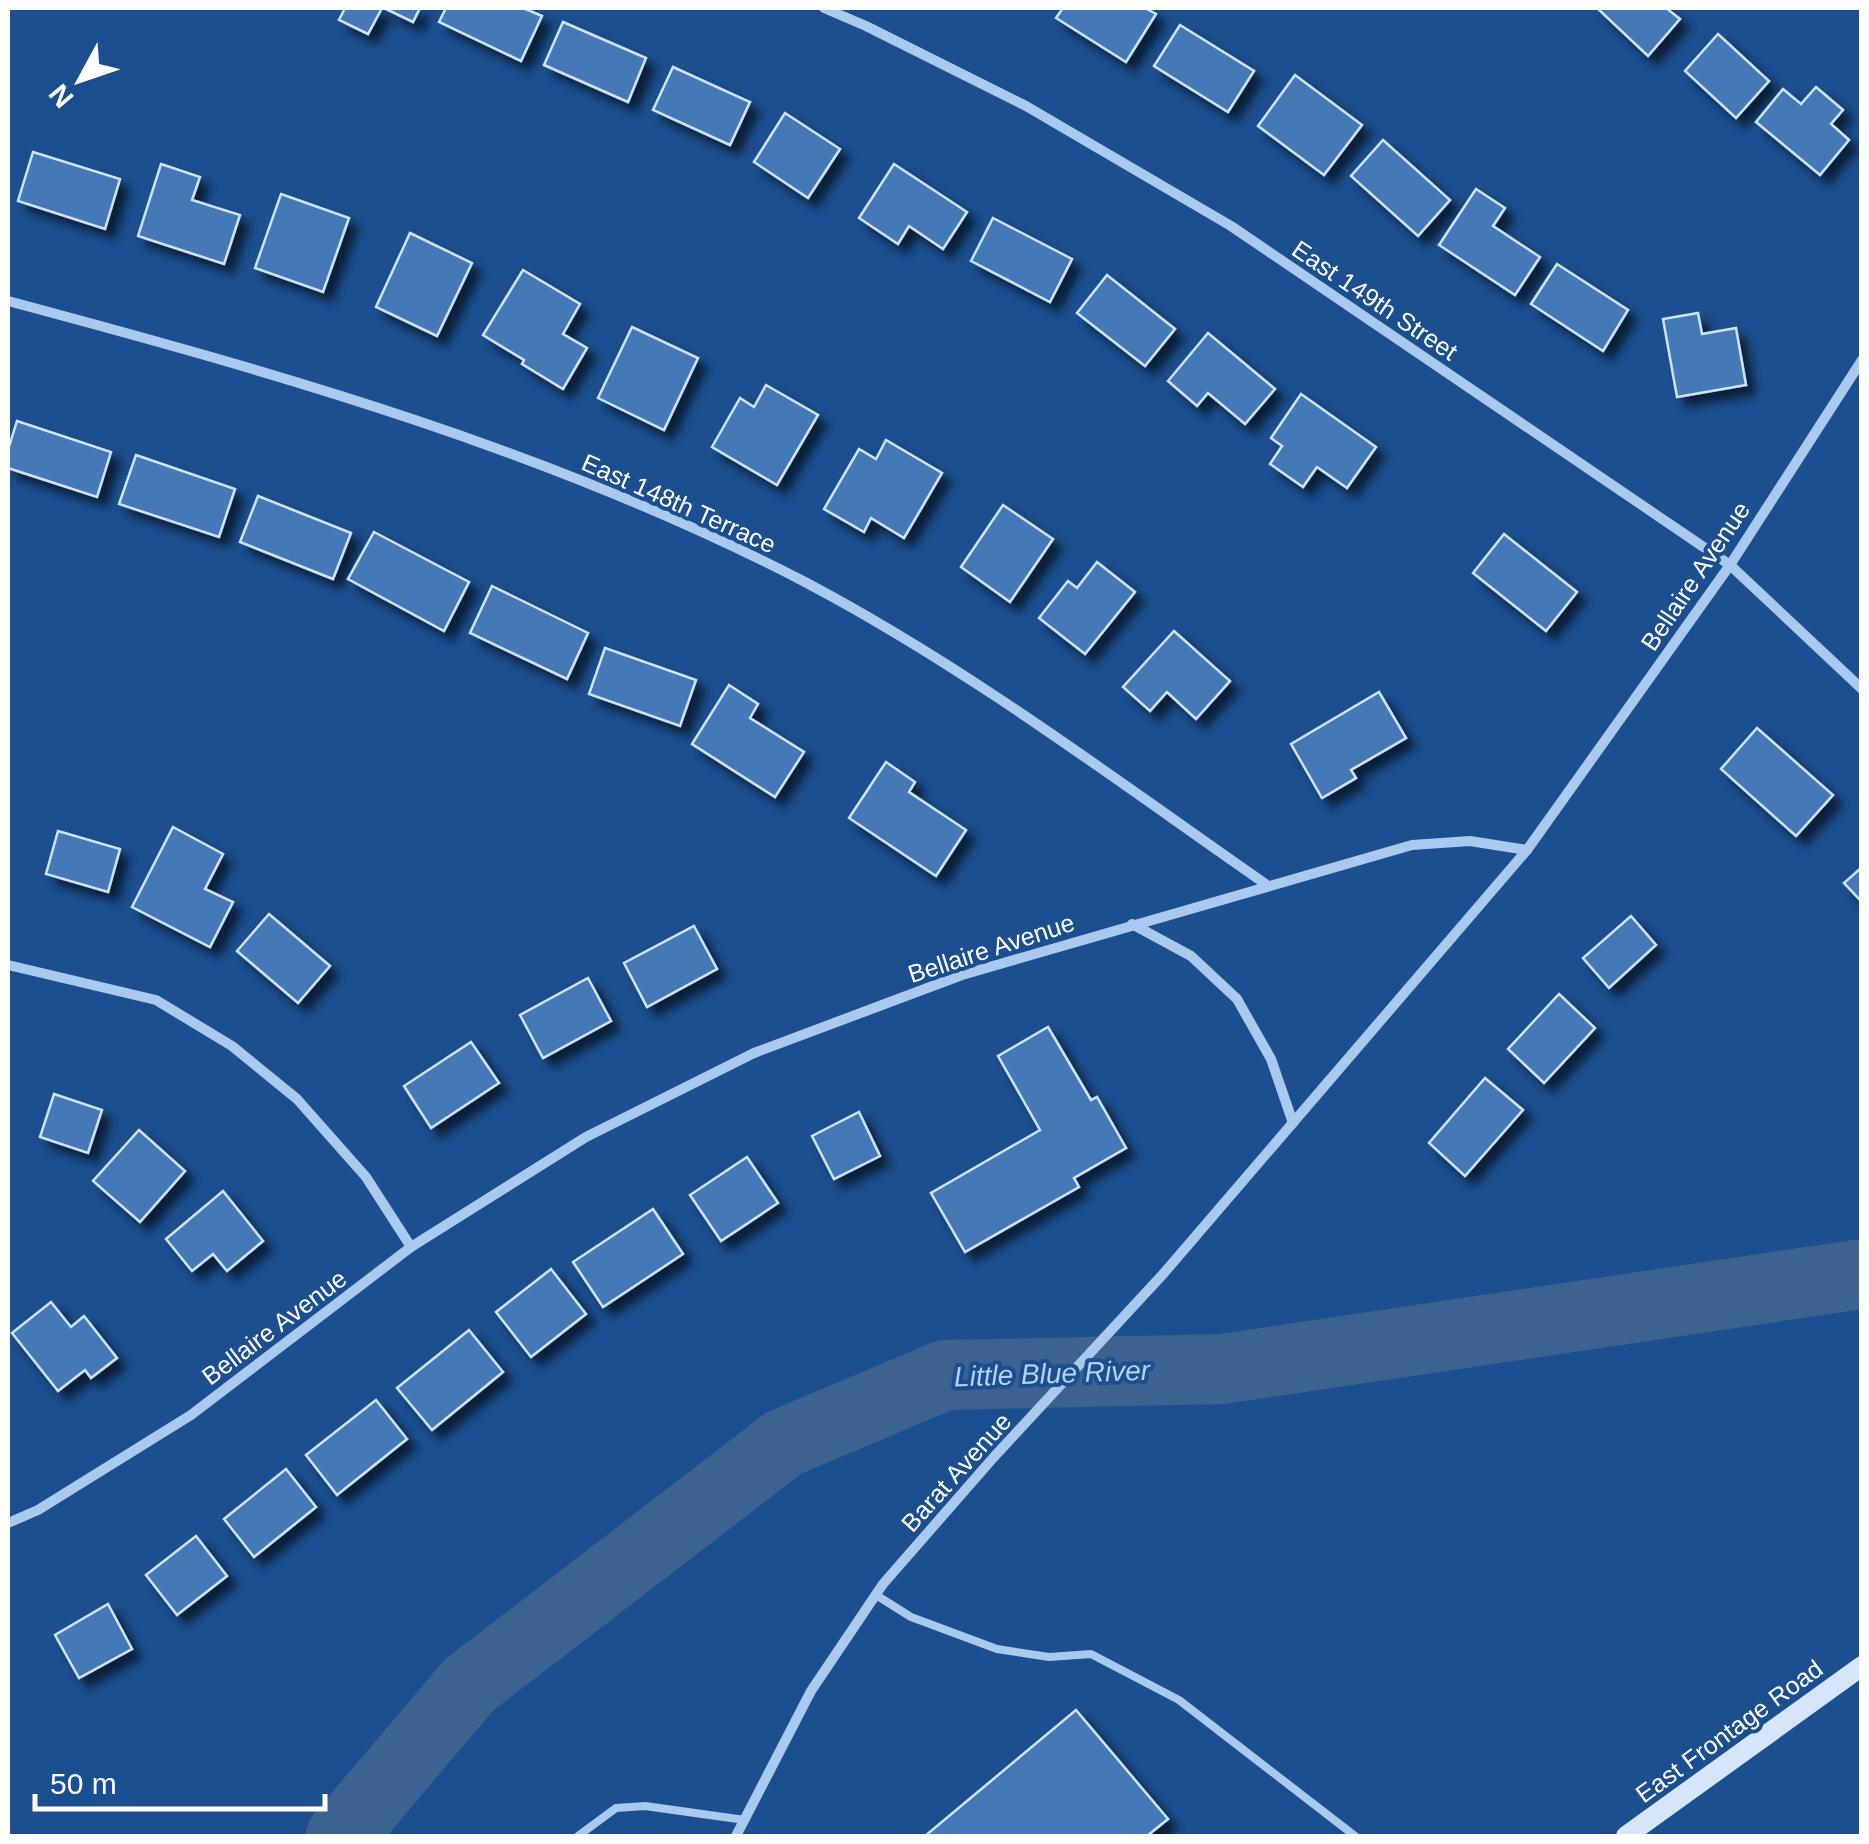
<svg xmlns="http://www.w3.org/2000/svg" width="1869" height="1844" viewBox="0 0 1869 1844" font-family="Helvetica,sans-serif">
  <defs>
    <filter id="shadow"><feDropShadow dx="9" dy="9" stdDeviation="5" flood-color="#0009"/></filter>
  </defs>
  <rect width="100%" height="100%" fill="#1b4f8f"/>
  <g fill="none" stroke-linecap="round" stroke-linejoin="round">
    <!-- river -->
    <polyline stroke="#3c6290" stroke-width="70" points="341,1836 469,1685 784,1443 945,1375 1222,1369 1862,1274"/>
  </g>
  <!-- building -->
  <g fill="#4478b7" stroke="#cfe3fa" stroke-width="2.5" filter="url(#shadow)">
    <polygon points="345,8 382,8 368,34 339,20"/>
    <polygon points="384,8 420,8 413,22"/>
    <polygon points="446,8 523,8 542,16 521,61 439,22"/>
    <polygon points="1063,8 1145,8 1156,14 1126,62 1056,18"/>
    <polygon points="1597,8 1666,8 1680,19 1648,56"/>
    <polygon points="563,22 646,58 628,102 544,65"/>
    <polygon points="1180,25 1254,71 1228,112 1154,66"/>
    <polygon points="1718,34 1769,81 1736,118 1685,71"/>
    <polygon points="673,67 750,102 730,145 653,110"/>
    <polygon points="1295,75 1362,125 1324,175 1258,126"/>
    <polygon points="1816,87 1843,110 1831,124 1849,140 1820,175 1756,122 1783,89 1801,104"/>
    <polygon points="785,113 840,149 808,198 754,162"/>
    <polygon points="1383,140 1450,200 1418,236 1351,176"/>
    <polygon points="33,152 120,179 105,229 18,201"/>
    <polygon points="161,164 200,177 192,200 240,215 224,264 138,236"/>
    <polygon points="894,164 967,212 943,249 909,226 898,244 859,218"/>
    <polygon points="1476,189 1505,208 1493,226 1540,257 1515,295 1439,245"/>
    <polygon points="281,194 349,218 323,292 255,268"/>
    <polygon points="993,218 1072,259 1050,302 971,261"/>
    <polygon points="410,233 472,263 437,336 376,307"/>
    <polygon points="1557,264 1628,310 1603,351 1531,304"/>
    <polygon points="523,270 580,304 563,334 587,348 563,389 522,364 524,360 483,335"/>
    <polygon points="1107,275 1175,329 1145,366 1077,313"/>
    <polygon points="1698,313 1702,334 1736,328 1746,385 1677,397 1663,319"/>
    <polygon points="632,327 698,358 664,430 598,398"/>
    <polygon points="1208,333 1275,389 1245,424 1208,393 1197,406 1168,381"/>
    <polygon points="766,385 818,415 777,485 712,447 740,398 754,407"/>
    <polygon points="1301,394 1376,447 1347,488 1317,467 1303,487 1270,464 1282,446 1271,438"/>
    <polygon points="17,421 111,452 97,497 8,468 8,450"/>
    <polygon points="886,440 942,473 904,538 871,518 864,532 824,509 859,449 876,459"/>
    <polygon points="136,455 235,489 219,537 119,504"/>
    <polygon points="258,496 351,533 333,579 240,542"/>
    <polygon points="1003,505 1053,539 1010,602 961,567"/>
    <polygon points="374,532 469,582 444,631 348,579"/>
    <polygon points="1504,534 1577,592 1546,631 1473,573"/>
    <polygon points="1097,562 1135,592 1085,654 1039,618 1068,581 1077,588"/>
    <polygon points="492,586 588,633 567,679 470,633"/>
    <polygon points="1174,631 1230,681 1196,719 1167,692 1150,711 1123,687"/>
    <polygon points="605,648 696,680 680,726 589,694"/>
    <polygon points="729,685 758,704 750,718 804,752 775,797 692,744"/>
    <polygon points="1379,692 1406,738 1351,770 1356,778 1322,798 1291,744"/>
    <polygon points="1757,728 1833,795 1796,836 1721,769"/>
    <polygon points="886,762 915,782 909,792 966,830 936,876 849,818"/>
    <polygon points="173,827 223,854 205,889 233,902 210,947 132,907"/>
    <polygon points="58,831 120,849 108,892 46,874"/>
    <polygon points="1862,867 1862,902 1844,883"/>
    <polygon points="269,914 330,966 298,1003 237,951"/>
    <polygon points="1631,916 1656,945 1609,988 1583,958"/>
    <polygon points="694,926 717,969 647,1007 624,963"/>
    <polygon points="588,978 611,1021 543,1058 520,1015"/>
    <polygon points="1559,994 1595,1028 1544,1083 1508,1049"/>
    <polygon points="1048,1027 1091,1100 1097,1097 1126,1148 1074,1178 1079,1187 965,1252 931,1193 1040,1130 998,1056"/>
    <polygon points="471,1042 499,1083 431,1128 404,1086"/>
    <polygon points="1485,1078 1523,1110 1465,1176 1429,1143"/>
    <polygon points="54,1094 102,1110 88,1153 40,1137"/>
    <polygon points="859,1112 880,1156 834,1179 812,1136"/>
    <polygon points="139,1130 185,1171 140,1222 93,1181"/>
    <polygon points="747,1157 778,1203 721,1241 690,1195"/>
    <polygon points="223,1191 263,1241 227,1271 213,1254 192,1271 166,1239"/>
    <polygon points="653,1209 683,1254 603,1307 573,1262"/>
    <polygon points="551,1269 586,1314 531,1357 496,1312"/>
    <polygon points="51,1302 71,1327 84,1316 117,1358 91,1378 85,1370 58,1391 12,1333"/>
    <polygon points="469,1330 503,1372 432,1430 397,1388"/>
    <polygon points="376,1400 407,1439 337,1495 306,1455"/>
    <polygon points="286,1469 316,1507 254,1557 224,1519"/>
    <polygon points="196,1536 227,1576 177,1615 146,1575"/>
    <polygon points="108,1604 132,1649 79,1678 55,1635"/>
    <polygon points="1076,1710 1168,1819 1147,1836 925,1836"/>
  </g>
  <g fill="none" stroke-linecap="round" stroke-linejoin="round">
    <!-- lane -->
    <g stroke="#a9c9ee" stroke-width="8">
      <polyline points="876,1595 911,1617 997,1649 1049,1657 1091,1654 1179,1700 1355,1836"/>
      <polyline points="578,1836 616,1808 645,1806 745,1820"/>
    </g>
    <!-- street -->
    <g stroke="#a9c9ee" stroke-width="10">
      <polyline points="824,8 866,26 1026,106 1231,226 1730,565 1862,689"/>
      <path d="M8,301C281,374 553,451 805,582C968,668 1116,780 1267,885"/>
      <polyline points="1132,924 1191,956 1237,999 1271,1059 1293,1123"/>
      <polyline points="8,965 156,1000 232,1046 297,1099 366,1177 411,1247"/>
      <polyline points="8,1523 38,1510 191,1415 411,1247 586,1137 754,1053 962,975 1412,845 1470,841 1527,850"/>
      <polyline points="736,1836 811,1691 883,1584 993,1458 1164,1273 1527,850 1730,565 1862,360"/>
    </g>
    <!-- secondary -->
    <polyline stroke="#d6e6fa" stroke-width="20" points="1626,1836 1862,1666"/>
  </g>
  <g text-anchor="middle" stroke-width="8" stroke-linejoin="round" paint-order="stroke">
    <!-- street labels -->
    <g font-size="25" fill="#fff" stroke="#1b4f8f">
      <text transform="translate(1375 300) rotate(34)" y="9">East 149th Street</text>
      <text transform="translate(679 503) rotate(24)" y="9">East 148th Terrace</text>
      <text transform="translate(1695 576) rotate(-56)" y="9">Bellaire Avenue</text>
      <text transform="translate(991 948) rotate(-18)" y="9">Bellaire Avenue</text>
      <text transform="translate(274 1327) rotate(-37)" y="9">Bellaire Avenue</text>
      <text transform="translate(956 1472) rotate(-48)" y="9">Barat Avenue</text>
      <text transform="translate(1729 1731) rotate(-36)" y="9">East Frontage Road</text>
    </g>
    <!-- water labels -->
    <g font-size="28" font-style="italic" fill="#b5d3f5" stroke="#1b4f8f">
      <text transform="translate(1052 1373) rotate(-2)" y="10">Little Blue River</text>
    </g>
  </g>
  <!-- border -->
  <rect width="1869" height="1844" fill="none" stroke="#ffffff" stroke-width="20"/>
  <!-- north arrow -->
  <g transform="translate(80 80) rotate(230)" stroke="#1b4f8f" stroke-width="8" paint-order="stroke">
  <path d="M0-8L18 38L0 25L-18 38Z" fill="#ffffff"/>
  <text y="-15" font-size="28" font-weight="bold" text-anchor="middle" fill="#ffffff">N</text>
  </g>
  <!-- scale -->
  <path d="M35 1794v15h290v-15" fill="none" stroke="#ffffff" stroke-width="5"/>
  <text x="50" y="1794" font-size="30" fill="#ffffff" stroke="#1b4f8f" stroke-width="8" paint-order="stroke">50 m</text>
</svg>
